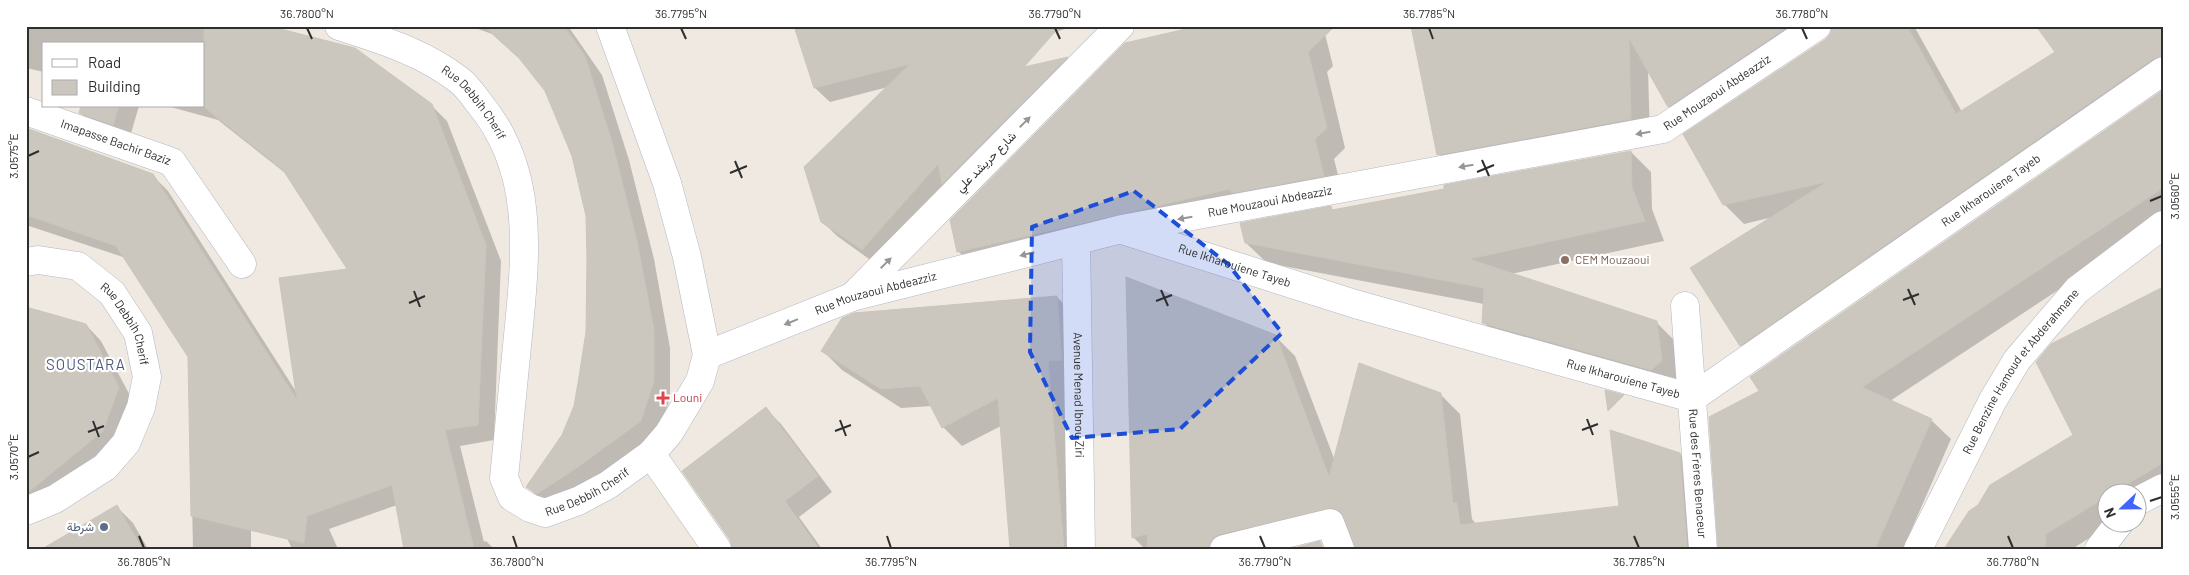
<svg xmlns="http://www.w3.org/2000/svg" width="2189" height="575" viewBox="0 0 2189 575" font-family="Barlow,Vazirmatn,sans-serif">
  <rect width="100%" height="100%" fill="#efe9e1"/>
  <!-- shadow -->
  <g fill="#0003">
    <polygon points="26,26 264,26 431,105 447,121 501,261 494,440 460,446 484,542 486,541 494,549 406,549 397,505 329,529 338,549 292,549 251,460 251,549 193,549 189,357 126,258 26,225 26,129 152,175 168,191 297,393 349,270 289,176 218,120 167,106 204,106 204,44 44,44 44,72 26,68"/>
    <polygon points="470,26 568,26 602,75 629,160 654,259 670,348 670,398 657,438 595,484 545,504 528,487 564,436 575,407 587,332 587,216 574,156 546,91 522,61 492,34"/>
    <polygon points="795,26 1073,26 1017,46 1023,68 1067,58 1081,72 876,264 837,236 822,221 888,87 830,102 815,88"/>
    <polygon points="1323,26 1333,66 1327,72 1345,148 1334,159 1343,195 978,271 958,251"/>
    <polygon points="1412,26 1914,26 1962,112 2163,26 2163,85 1760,365 1741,345 1773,217 1744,224 1724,204 1827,40 1835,30 1828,32 1688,126 1669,106 1648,70 1650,138 1458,174 1439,154"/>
    <polygon points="2163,92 2163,221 1890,401 1931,420 1951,439 1903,549 1720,549 1760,391"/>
    <polygon points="82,106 139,106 129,140 96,128 80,112"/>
    <polygon points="1631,152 1651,172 1652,209 1664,241 1511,274 1656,322 1677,343 1682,381 1504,343 1484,323 1484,304 1267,263 1246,243 1330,208 1333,211 1446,190"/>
    <polygon points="2163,295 2163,493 2106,492 2106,522 2115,522 2072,549 1945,549 2075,436"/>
    <polygon points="1057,297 1076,316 1081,549 1012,549 1001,426 962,446 943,427 931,406 901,408 842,370 823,351"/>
    <polygon points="26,309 86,325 101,341 134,403 117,446 26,506"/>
    <polygon points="1275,336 1295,356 1335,461 1440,394 1460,414 1472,519 1476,524 1620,507 1680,454 1699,474 1705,549 1356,549 1349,527 1347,527 1269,546 1257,534 1188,549 1145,549 1133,537"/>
    <polygon points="766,409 781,424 832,492 799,517 822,549 734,549"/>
    <polygon points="117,507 133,523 148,549 44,549"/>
  </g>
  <!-- building -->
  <g fill="#cbc7bf" stroke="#cbc5ba">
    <polygon points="204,26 269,26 355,48 432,104 486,245 478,425 445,430 474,549 404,549 392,485 307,516 304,543 191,516 188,357 116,246 26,215 26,128 153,174 297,400 279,278 347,269 283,170 204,107"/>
    <polygon points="484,26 564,26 585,56 612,142 637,241 654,330 654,381 641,421 578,467 537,494 526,487 562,435 574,406 578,383 586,332 587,258 586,216 572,156 545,91 519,58"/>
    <polygon points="794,26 1060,26 1024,67 1068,57 942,184 938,164 862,250 821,222 804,167 910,64 814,88"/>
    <polygon points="1199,26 1335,26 1308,52 1327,128 1315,139 1324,176 1232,193 1230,189 957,252 950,220 1125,43"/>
    <polygon points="1411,26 1789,26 1668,107 1629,38 1631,119 1437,155"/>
    <polygon points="1832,26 1907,26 1956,114 2055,52 2036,26 2163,26 2163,56 2154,58 1740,346 1690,268 1827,182 1723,205 1683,134 1826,39 1831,33"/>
    <polygon points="2163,90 2163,188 1862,387 1932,419 1875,549 1718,549 1709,417 1759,391 1750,377"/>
    <polygon points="81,106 119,106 113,125 79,113"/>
    <polygon points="1631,151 1632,187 1645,221 1469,259 1657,321 1662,361 1651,370 1482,323 1484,288 1245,243 1240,223 1331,206 1332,210 1444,189 1444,185"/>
    <polygon points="1126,277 1276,335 1329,477 1359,363 1441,393 1453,503 1457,503 1460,525 1619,506 1610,430 1680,453 1687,549 1355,549 1344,517 1340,511 1333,508 1220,534 1213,538 1209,549 1148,549 1147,534 1132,538"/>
    <polygon points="2163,287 2163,463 2114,492 2106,492 2106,497 2046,534 2045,549 1944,549 1969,511 1978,505 1990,485 2073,435 2036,362 2051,344"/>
    <polygon points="1057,296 1062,360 1048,361 1064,549 1010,549 998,398 942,428 920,386 881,389 821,351 842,318 854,313"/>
    <polygon points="26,307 86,324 119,387 103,431 26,494"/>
    <polygon points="1605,390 1624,395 1608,411"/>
    <polygon points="766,407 818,476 785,501 819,549 732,549 730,540 682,471"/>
    <polygon points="117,505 142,549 42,549"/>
    <polygon points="1320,541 1323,549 1291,549"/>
  </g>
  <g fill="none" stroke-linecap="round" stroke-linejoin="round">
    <!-- minor casing -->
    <g stroke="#b4b7c1" stroke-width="29">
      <g id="minor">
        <path id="s1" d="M26,111L172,162L242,264"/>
        <path id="s2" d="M1125,231L1355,304L1692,398"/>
        <path id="s3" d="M1076,241L1081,549"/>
        <polyline points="852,297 1120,26"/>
        <path id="s4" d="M1685,306L1703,549"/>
        <path id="s5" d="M707,355L852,297L1122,229L1663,129L1817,26"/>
        <path id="s6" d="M1692,398L2163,71"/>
        <polyline points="651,454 717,549"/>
        <polyline points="2136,502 2163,488"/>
        <polyline points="1224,549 1330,523 1340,549"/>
        <path id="s7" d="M1918,549L1993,400L2017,360L2077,290L2163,225"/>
        <polyline points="2099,549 2120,522"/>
      </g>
    </g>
    <!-- tertiary casing -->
    <g stroke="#b4b7c1" stroke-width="29">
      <g id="tertiary">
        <path id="s8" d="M339,26C382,40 423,52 459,80C467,86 473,95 479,103C538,173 525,262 517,346C513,390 508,434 504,478L512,497L530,508L545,513L578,501L608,485L651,454L669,433L700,381L707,355L687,257L667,183L610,26"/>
        <path id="s9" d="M26,262L38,260L78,266L112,293L138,333L147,377L141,407L126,443L105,467L55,499L26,511"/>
      </g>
    </g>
    <!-- minor -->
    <use href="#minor" stroke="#fff" stroke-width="28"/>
    <!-- tertiary -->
    <use href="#tertiary" stroke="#fff" stroke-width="28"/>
  </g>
  <!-- one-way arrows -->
  <defs><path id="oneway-solid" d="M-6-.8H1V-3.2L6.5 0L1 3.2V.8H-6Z" transform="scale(1.25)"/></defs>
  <g fill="#969696">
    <use href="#oneway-solid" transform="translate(1025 122) rotate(-45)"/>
    <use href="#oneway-solid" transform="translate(1643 133) rotate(170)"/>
    <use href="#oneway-solid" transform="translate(1466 166) rotate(170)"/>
    <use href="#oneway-solid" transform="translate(1185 218) rotate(170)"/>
    <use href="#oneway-solid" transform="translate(1027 254) rotate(166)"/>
    <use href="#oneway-solid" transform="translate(886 263) rotate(-45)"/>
    <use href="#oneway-solid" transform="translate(791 322) rotate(158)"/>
  </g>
  <!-- marked area -->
  <path fill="#1d4ed8" fill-opacity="0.2" stroke="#1d4ed8" stroke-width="4" stroke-dasharray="10 6" stroke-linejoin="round" d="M1134,191L1228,264L1282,333L1180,429L1072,438L1030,352L1032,227Z"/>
  <!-- ticks -->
  <path fill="none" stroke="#2e2e2e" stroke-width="2" d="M307,28L312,39M681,28L686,39M1055,28L1060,39M1429,28L1433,39M1802,28L1807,39M28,156L39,151M1482,160L1489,176M735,161L742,178M1477,172L1494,165M730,173L747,166M2150,201L2162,196M1908,289L1915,305M1161,290L1168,306M414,291L420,307M1903,300L1919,294M1156,301L1172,295M409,303L425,296M1587,419L1593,435M840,420L846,436M93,421L99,437M1582,430L1598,424M835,431L851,425M88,432L104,426M28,457L39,452M2150,501L2162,497M139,536L144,548M513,536L517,548M887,536L891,548M1260,536L1265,548M1634,536L1639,548M2008,536L2013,548"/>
  <!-- markers -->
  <circle fill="#8d6e63" stroke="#fff" stroke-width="2" cx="1565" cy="260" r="5"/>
  <path fill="#e0444e" stroke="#fff" stroke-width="2" d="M660.5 390.5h5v5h5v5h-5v5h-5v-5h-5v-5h5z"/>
  <circle fill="#5c6f8a" stroke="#fff" stroke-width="2" cx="104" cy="527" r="5"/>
  <g text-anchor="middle" stroke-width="4.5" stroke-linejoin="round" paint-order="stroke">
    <!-- street labels -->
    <g font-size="12" fill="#2e2e2e" stroke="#fff">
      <text dy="4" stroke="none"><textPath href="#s5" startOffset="1050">Rue Mouzaoui Abdeazziz</textPath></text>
      <text dy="4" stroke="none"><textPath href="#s8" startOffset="159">Rue Debbih Cherif</textPath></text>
      <text dy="4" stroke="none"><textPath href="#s1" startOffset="95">Imapasse Bachir Baziz</textPath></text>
      <text transform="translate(986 162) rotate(-45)" y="4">شارع حريشد علي</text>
      <text dy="4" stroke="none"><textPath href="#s6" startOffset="364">Rue Ikharouiene Tayeb</textPath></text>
      <text dy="4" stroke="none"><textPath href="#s5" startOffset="585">Rue Mouzaoui Abdeazziz</textPath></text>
      <text dy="4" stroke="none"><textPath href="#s2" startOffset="115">Rue Ikharouiene Tayeb</textPath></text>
      <text dy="4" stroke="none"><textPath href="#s5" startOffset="180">Rue Mouzaoui Abdeazziz</textPath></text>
      <text dy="4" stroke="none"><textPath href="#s9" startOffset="130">Rue Debbih Cherif</textPath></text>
      <text dy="4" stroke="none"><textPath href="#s7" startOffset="206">Rue Benzine Hamoud et Abderahmane</textPath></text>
      <text dy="4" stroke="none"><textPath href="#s2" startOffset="520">Rue Ikharouiene Tayeb</textPath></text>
      <text dy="4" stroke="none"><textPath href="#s3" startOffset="154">Avenue Menad Ibnou Ziri</textPath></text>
      <text dy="4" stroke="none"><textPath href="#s4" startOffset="168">Rue des Frères Benaceur</textPath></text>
      <text dy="4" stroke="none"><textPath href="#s8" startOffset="654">Rue Debbih Cherif</textPath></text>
    </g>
    <!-- education labels -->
    <g font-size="12" fill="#785e54" stroke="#fff" text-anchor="start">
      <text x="1575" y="264">CEM Mouzaoui</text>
    </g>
    <!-- health labels -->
    <g font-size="12" fill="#be3a42" stroke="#fff" text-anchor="start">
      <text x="673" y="402">Louni</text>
    </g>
    <!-- service labels -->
    <g font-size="12" fill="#4e5e75" stroke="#fff" text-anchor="end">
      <text x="94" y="531">شرطة</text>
    </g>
    <!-- quarter labels -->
    <g font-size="15" letter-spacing="1" fill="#4d5680" stroke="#fff">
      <text x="86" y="370">SOUSTARA</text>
    </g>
  </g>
  <!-- border -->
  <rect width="2189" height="575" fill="none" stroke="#ffffff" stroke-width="55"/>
  <!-- legend -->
  <rect x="42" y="42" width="162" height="65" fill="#ffffff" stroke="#ababab"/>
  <rect x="52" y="59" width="25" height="8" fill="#ffffff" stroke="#ababab"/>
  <text x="88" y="68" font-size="15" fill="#2e2e2e">Road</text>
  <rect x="52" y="80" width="25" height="15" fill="#cbc7bf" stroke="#ababab"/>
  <text x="88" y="92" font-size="15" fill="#2e2e2e">Building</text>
  <!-- north arrow -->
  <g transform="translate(2122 508) rotate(248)"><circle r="24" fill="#ffffff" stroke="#ababab"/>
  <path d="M0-4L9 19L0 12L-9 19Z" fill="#4264fb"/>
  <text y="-8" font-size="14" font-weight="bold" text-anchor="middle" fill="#2e2e2e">N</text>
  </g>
  <rect x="28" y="28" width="2134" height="520" fill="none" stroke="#2e2e2e" stroke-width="2"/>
  <g font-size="12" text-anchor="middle" fill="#2e2e2e">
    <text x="307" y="18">36.7800°N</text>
    <text x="681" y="18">36.7795°N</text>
    <text x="1055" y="18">36.7790°N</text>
    <text x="1429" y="18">36.7785°N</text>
    <text x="1802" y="18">36.7780°N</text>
    <text transform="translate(14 156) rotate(-90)" y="4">3.0575°E</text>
    <text transform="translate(2175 196) rotate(-90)" y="4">3.0560°E</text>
    <text transform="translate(14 457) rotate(-90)" y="4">3.0570°E</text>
    <text transform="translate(2175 497) rotate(-90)" y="4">3.0555°E</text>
    <text x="144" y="566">36.7805°N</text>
    <text x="517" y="566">36.7800°N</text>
    <text x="891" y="566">36.7795°N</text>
    <text x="1265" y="566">36.7790°N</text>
    <text x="1639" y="566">36.7785°N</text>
    <text x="2013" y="566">36.7780°N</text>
  </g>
</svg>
